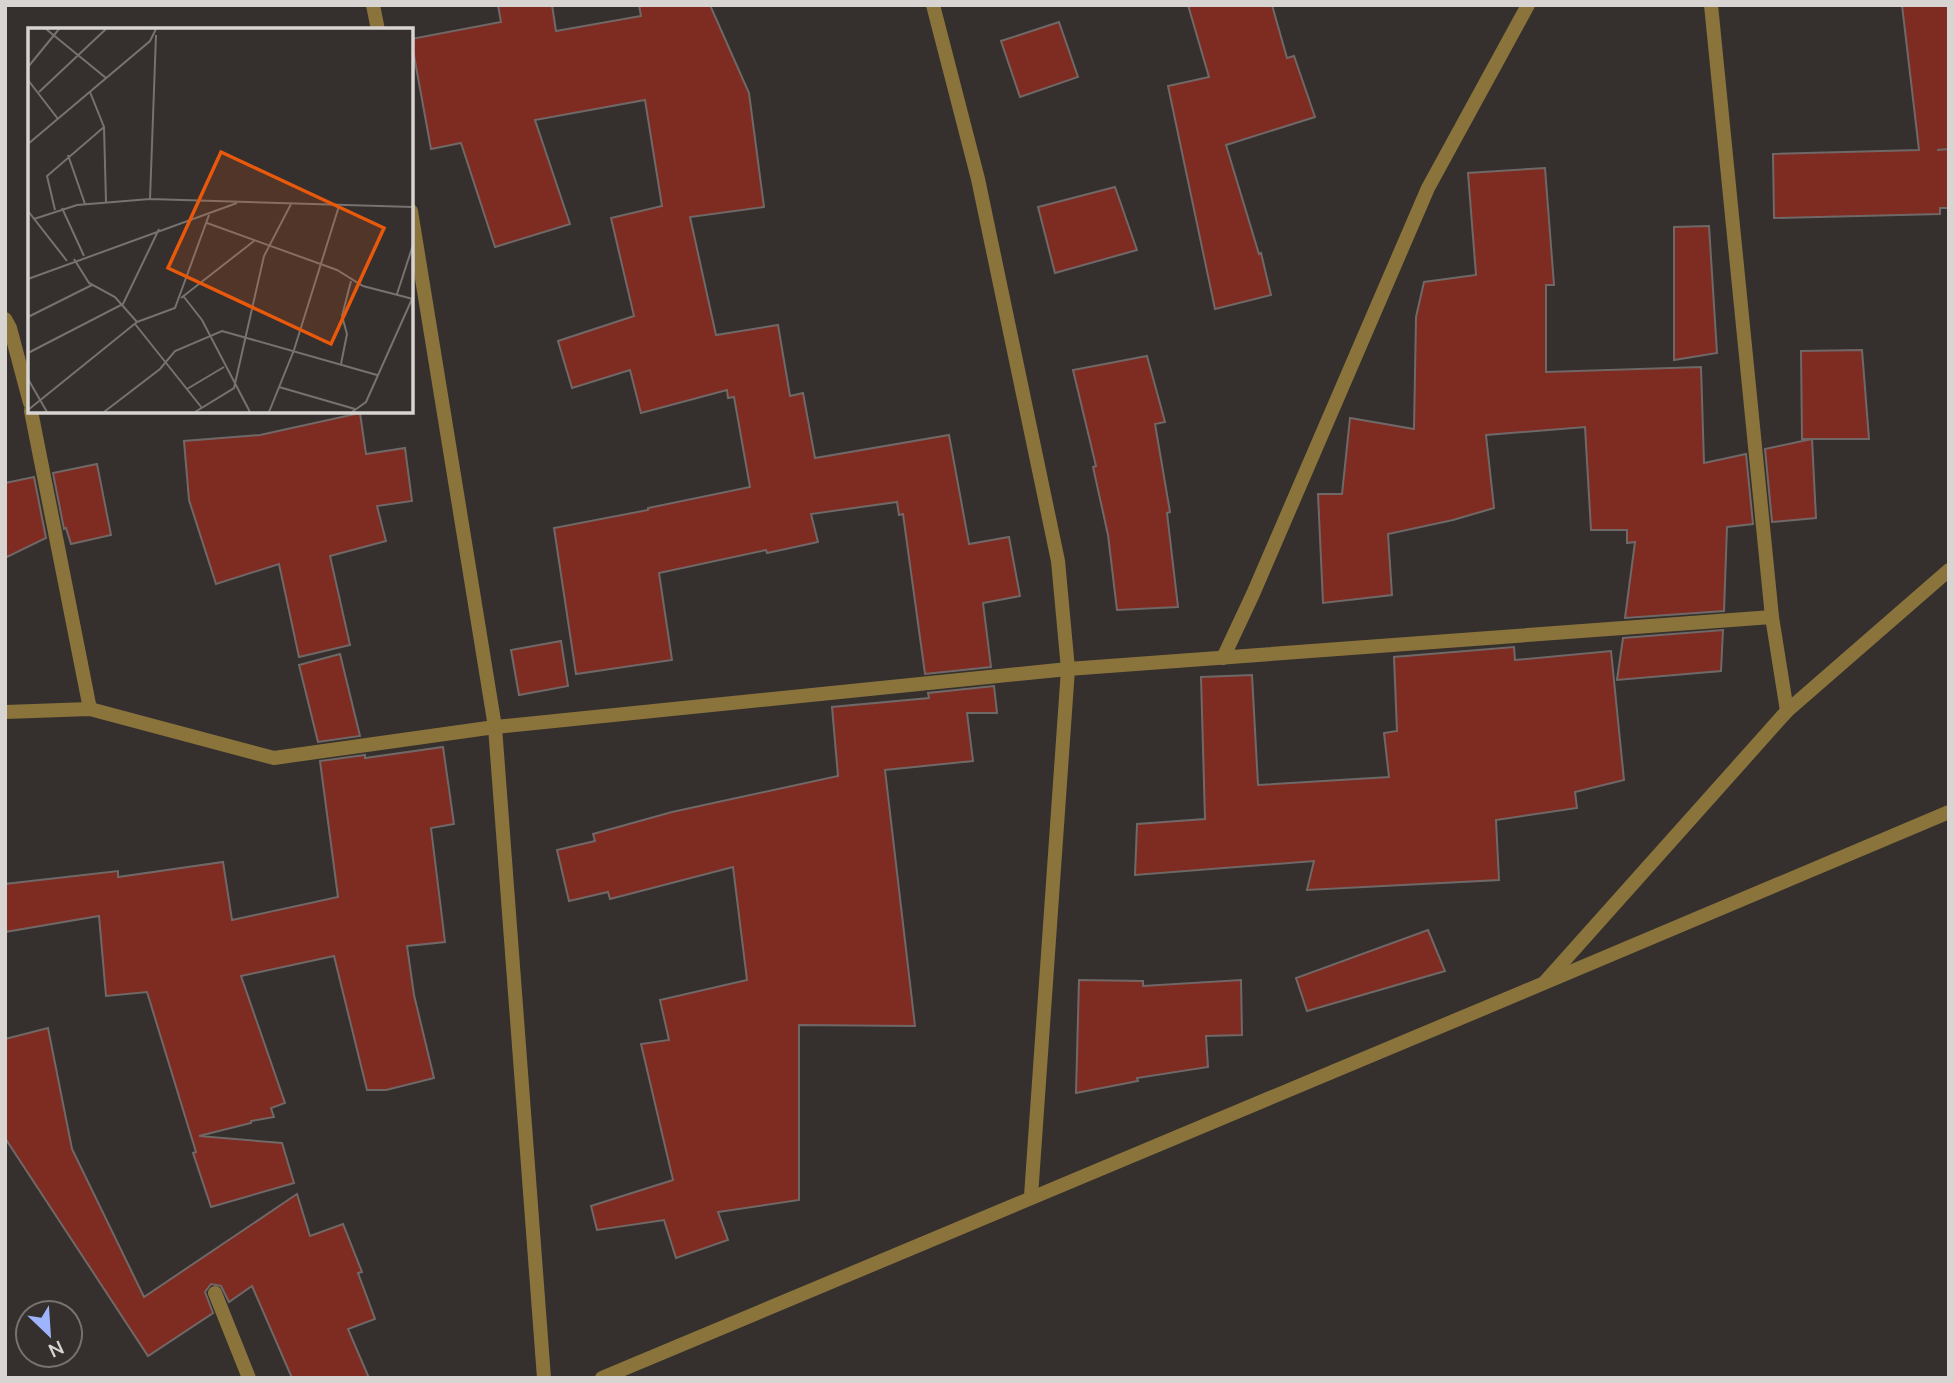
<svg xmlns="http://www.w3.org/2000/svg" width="1954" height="1383" viewBox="0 0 1954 1383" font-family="'Nunito Sans',sans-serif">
  <rect width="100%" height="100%" fill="#35302d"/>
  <!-- building -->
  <g fill="#7e2b22" stroke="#706867" stroke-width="2">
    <polygon points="498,5 552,5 556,31 641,16 639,5 710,5 749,93 764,207 690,217 716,335 778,325 790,396 803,393 815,458 949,435 969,544 1009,537 1020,596 983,603 991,667 925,674 903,514 899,515 897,502 811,514 818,542 767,553 766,550 659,573 672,660 576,674 554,528 648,510 648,508 750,487 734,397 728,398 727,390 641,413 630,370 572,388 558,341 634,316 611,218 662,206 645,100 535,120 570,224 495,247 461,143 431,149 411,39 501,22"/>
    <polygon points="1188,5 1272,5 1287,58 1294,56 1315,117 1226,145 1259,254 1261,253 1271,295 1215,309 1168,86 1209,77"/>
    <polygon points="1902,5 1949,5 1949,149 1937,150 1949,149 1949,208 1940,208 1940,214 1774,218 1773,154 1919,150"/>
    <polygon points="1059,22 1078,77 1020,97 1001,41"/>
    <polygon points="1545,168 1554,285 1546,285 1546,372 1701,367 1704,463 1746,454 1753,524 1727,527 1724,611 1625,618 1635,542 1627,543 1627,530 1591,530 1585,427 1486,435 1494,508 1453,520 1388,534 1392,595 1323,603 1318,494 1342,494 1350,418 1414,429 1416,317 1424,282 1476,275 1468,173"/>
    <polygon points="1115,187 1137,250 1055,273 1038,207"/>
    <polygon points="1709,226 1717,353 1674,360 1674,227"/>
    <polygon points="1862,350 1869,439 1802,439 1801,351"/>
    <polygon points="1147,356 1165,422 1155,424 1170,512 1167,513 1178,607 1117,610 1108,535 1093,467 1096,466 1073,370"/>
    <polygon points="360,413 366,454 405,448 412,501 377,506 386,541 330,556 350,645 299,657 279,564 216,584 189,500 184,441 260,435"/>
    <polygon points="1812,439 1816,518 1772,522 1765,449"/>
    <polygon points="97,464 111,535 71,544 66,528 64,529 53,473"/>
    <polygon points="34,477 46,538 5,558 5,483"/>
    <polygon points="1723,630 1721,671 1617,680 1623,638"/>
    <polygon points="561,641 568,686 519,695 511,650"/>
    <polygon points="1514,647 1515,660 1611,651 1624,780 1575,792 1577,808 1496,820 1499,880 1307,890 1314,861 1135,875 1137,824 1205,819 1201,677 1252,675 1258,785 1389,777 1384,733 1397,731 1394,657"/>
    <polygon points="340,654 360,736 318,742 299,665"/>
    <polygon points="994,686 997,713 967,713 973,761 885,770 915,1026 799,1025 799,1200 718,1212 728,1240 676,1258 664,1220 597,1230 591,1206 673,1180 641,1044 669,1040 660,1000 747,980 733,867 610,899 608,892 569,901 557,850 595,841 593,834 672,812 838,776 832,707 929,698 928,693"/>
    <polygon points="443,747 454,824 431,828 445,942 407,946 414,995 434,1078 386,1090 367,1090 334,956 241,976 285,1103 271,1108 274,1117 251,1121 251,1123 199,1136 282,1143 294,1183 211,1207 193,1153 196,1152 147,992 106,996 99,916 5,932 5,884 118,871 118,877 223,862 232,920 338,897 320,761 365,755 365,758"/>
    <polygon points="1428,930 1445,971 1307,1011 1296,978"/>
    <polygon points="1079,980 1143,981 1143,986 1241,980 1242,1035 1206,1036 1208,1067 1137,1078 1138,1081 1076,1093"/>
    <polygon points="48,1028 72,1149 144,1297 297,1194 310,1236 343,1224 362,1272 358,1273 375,1319 348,1329 369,1378 292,1378 252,1286 229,1302 221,1286 211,1284 205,1292 213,1313 148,1356 5,1138 5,1039"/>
  </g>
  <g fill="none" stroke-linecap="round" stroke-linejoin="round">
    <!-- service -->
    <polyline stroke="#8a743c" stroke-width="14" points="215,1293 249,1378"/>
    <!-- minor -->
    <g stroke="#8a743c" stroke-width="14">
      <polyline points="373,5 378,30"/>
      <polyline points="933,5 978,179 1058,561 1068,669 1031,1196"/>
      <polyline points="1711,5 1772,617 1787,711"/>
      <polyline points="411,211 495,727 544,1378"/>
      <polyline points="5,319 10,328 30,403"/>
      <polyline points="31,411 90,709"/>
      <polyline points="1223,658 1253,594 1428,188 1528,5"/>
      <polyline points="5,712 90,709 274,758 495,727 1068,669 1772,617"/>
      <polyline points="1545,982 1787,711 1949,570"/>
      <path d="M602,1378C1051,1188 1501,1003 1949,812"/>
    </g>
  </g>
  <!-- overview -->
  <g transform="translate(28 28)">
    <rect width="385" height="385" fill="#35302d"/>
    <path fill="none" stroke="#76726f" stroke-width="2" d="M18,1L78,50M0,39L31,1M0,52L30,91M11,64L78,1M62,64L76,99L78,174M0,116L122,13L128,1M40,127L57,176M122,171L128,7M34,180L56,228M27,182L19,148L76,99M0,183L39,233M6,191L49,177L122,171L385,179M179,195L309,242L335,258L385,271M46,231L61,255L87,269L109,294L147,280L181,187M0,251L209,175M369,266L385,217M156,269L174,292L222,384M153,270L226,213M0,289L64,257M107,296L174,380M0,325L95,276L131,201M313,336L319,306L314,288L323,253M0,351L19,384M251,359L327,381M159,361L196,339M0,382L109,294M76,384L132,341L147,323L194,303L349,347M167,384L206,360L236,228L263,176M241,384L266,322L311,178M324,384L338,374L384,271"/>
    <path fill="#e8590c" fill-opacity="0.15" stroke="#e8590c" stroke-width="3.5" d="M193,124L356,200L303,316L140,240Z"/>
    <rect width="385" height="385" fill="none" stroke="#d7d4d1" stroke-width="3.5"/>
  </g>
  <!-- border -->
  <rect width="1954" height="1383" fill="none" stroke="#d7d4d1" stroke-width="14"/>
  <!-- north arrow -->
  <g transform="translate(49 1334) rotate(155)"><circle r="33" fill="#35302d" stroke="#76726f" stroke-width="2"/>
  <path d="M0-5L12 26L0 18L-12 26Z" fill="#9eb4fd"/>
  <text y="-10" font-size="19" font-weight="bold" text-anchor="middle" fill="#d7d4d1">N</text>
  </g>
</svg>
